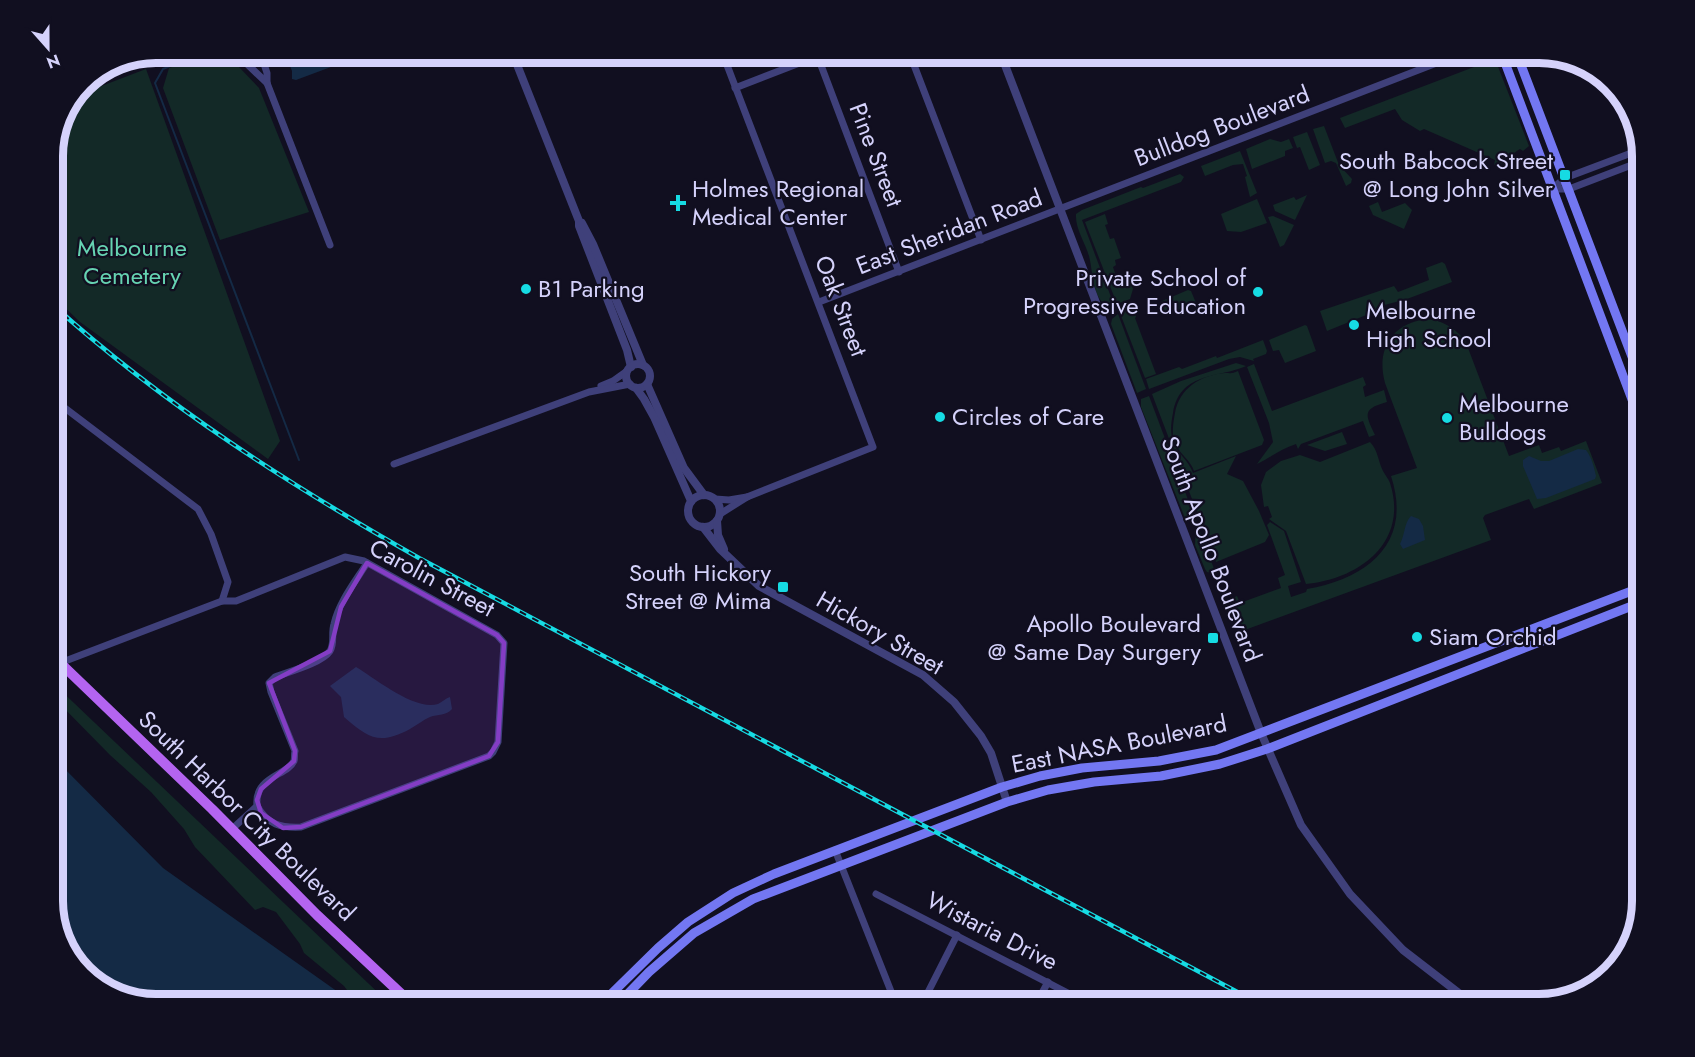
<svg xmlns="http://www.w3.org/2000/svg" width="1695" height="1057" viewBox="0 0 1695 1057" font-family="Jost,sans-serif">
  <rect width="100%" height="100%" fill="#110f20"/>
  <!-- green -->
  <g fill="#132927">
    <polygon points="212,53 232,53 237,65 259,88 309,212 220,240 163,88 169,68"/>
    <path d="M1495,59L1529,146L1523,151L1520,149C1510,154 1507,167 1494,165L1495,160L1424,129L1420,131L1402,120L1395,109L1345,128L1340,118Z"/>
    <polygon points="146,69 280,441 268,459 80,322 53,296 53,150 78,95"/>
    <polygon points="1324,126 1339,165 1352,179 1351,183 1346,186 1336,163 1331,161 1325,163 1313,129"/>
    <polygon points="1307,132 1320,165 1309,170 1300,147 1297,148 1293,137"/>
    <polygon points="1270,139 1281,142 1289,139 1293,148 1285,151 1285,156 1252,169 1246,149"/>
    <polygon points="1240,151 1257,193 1250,197 1245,177 1247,176 1243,164 1233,165 1205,176 1201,166"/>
    <path d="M1180,174L1184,177L1181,182L1082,220L1114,305L1103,303C1092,291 1093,272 1089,256C1085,242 1075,229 1076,214L1082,210L1141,187L1143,188Z"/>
    <polygon points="1307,195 1295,220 1275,211 1273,205 1294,197 1296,200"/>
    <polygon points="1257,199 1267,223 1241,232 1227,231 1221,214"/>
    <polygon points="1378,202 1382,212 1405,203 1412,210 1404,229 1373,215 1369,206"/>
    <polygon points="1105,214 1108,224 1105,225 1110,239 1114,238 1121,258 1115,260 1116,265 1113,267 1116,276 1125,273 1126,276 1121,278 1122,283 1130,281 1133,289 1130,299 1117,304 1085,222"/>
    <polygon points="1273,216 1294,225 1284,245 1280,247 1268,217"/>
    <polygon points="1442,262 1445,264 1452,282 1407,299 1377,307 1376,311 1327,331 1320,311 1394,286 1398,292 1429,280 1426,268"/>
    <polygon points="1188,290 1191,291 1196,303 1164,315 1160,304 1162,301"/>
    <polygon points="1134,308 1136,317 1135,318 1156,374 1145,378 1120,313"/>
    <polygon points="1118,314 1146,389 1137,393 1111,324 1112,319"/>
    <path d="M1426,319C1443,320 1454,328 1465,340L1509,456L1539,445L1542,453L1559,447L1561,451L1586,441L1602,483L1534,509L1529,499L1485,515L1483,518L1491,540L1242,631L1230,599L1237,596L1240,603L1281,588L1278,578L1285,575L1267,525L1270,522L1284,531L1301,582L1288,586L1291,597L1306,592L1307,589C1368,578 1413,543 1391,476L1417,468L1385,383C1376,350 1391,324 1426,319Z"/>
    <polygon points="1305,325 1307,326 1316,351 1285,363 1279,350 1273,351 1269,340"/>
    <polygon points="1263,340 1267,351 1266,354 1253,359 1254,361 1240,357 1229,359 1149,389 1146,379 1179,367 1182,369 1216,356 1217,358"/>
    <path d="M1236,363L1246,366C1216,379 1180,372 1173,413C1171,423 1170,432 1173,442C1178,454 1189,461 1193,473L1236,456L1227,474L1243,481L1259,511L1269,535L1265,542L1216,562L1152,394L1181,381Z"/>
    <path d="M1254,364L1272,411L1363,377L1366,385L1363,387L1365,397L1384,390L1387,402C1362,409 1365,414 1375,435L1369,437L1363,421L1301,444L1298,449L1296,444C1281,449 1271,457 1257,464L1273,442L1269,423L1247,367Z"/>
    <path d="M1238,371L1264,440L1262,445L1194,471C1191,461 1181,455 1176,445C1171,435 1173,424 1175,413C1179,389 1200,375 1225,373C1231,373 1232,374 1238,371Z"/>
    <polygon points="1149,396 1216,574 1207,572 1205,569 1195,545 1196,526 1185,518 1183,513 1141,407 1141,399"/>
    <polygon points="1342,432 1347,444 1325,451 1307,445"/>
    <path d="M1370,442C1378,450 1378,461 1383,471C1385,475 1388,478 1390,483C1409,542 1360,579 1306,584L1286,531L1269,519L1272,517L1268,506L1264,507L1261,485L1266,472L1281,461L1300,455L1320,462Z"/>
    <polygon points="53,683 390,1004 361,1004 353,998 344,986 304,953 300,944 276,912 263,907 255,910 195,847 184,829 151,792 110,755 53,697"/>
  </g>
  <!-- water -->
  <g fill="#142a45">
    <polygon points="285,53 347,53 347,61 296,80 292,79 292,71"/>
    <path d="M1578,449L1586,450C1592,458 1594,467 1596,476L1595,479L1546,498L1537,499L1523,466V460L1529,456L1541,461H1549Z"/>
    <path d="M1411,516L1419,519L1423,526L1425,540L1403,549L1400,544C1405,535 1404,523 1411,516Z"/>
    <path d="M356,667C375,678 414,711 438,704C442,702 446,698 450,697L452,709C446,716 438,714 430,717C423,720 417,725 410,729C380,745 369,739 344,717L341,697L330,686Z"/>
    <polygon points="53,757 163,868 355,1004 156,1004 104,990 67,953 53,907"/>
  </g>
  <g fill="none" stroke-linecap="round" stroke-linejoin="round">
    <!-- stream -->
    <polyline stroke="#142a45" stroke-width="2" points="203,52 163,69 155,83 299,460"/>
    <!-- minor -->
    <g stroke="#3f407a" stroke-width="7">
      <polyline points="242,52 248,65 267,83"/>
      <polyline points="260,52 267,73 267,83 330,245"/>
      <polyline points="816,52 899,272"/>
      <polyline points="909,52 981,240"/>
      <polyline points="735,88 828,52"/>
      <polyline points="1552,189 1565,178 1642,149"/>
      <polyline points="1552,189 1569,189 1642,161"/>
      <polyline points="819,302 1465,52"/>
      <polyline points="601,386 613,381 627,371"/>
      <polyline points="53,399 198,509 211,534 228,582 222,601"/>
      <polyline points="394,464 589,392 630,384"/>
      <polyline points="715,499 729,500 747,497"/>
      <polyline points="720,514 747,497 873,447 722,52"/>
      <path d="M60,663L222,601H236L345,557L364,561L497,635L504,643L498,742L493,752L489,756L301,827C281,828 268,825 257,806"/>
      <path d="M232,829L257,806C254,776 287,776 294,761C295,758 294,754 295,751L271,692L269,683L275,677C288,672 322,663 330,651C335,643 331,633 334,624C339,602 355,582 367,563"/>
      <polyline points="835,850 896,1004"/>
      <polyline points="876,894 1089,1004"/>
      <polyline points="922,1004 957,935"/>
      <polyline points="1036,1004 1048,982"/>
    </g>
    <!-- tertiary -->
    <g stroke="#3f407a" stroke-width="8">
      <polyline points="512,52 579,221 579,226 627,350 631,367"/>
      <polyline points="1000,52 1261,733 1301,825 1350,894 1403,950 1473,1004"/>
      <polyline points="94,75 156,53"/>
      <polyline points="582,223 593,244 643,365"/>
      <circle cx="638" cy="376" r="12"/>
      <polyline points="647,384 684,468 704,495"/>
      <polyline points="636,388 644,399 654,417 691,501"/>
      <circle cx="704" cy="511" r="16"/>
      <polyline points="717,521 718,535 724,549"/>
      <polyline points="703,527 720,549 759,586 923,675 954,702 981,736 991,753 1007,802"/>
    </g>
    <!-- secondary -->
    <g stroke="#7377f2" stroke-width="9">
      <polyline points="1501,52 1642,426"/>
      <polyline points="1516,52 1642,383"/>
      <polyline points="601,1004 658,948 688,922 733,893 774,874 1002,787 1040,776 1082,768 1159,761 1216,750 1642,587"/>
      <polyline points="618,1004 649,972 694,933 753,899 1007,802 1048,790 1094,782 1161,776 1220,764 1267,749 1642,602"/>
    </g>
    <!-- primary -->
    <polyline stroke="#b464f0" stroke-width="10" points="53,656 212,809 317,915 412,1004"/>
    <!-- rail casing -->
    <g stroke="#16dbe3" stroke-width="4.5">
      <path id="rail" d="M53,305C164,405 290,485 419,558L1260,1004"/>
    </g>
    <!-- rail -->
    <use href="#rail" stroke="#110f20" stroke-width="2" stroke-dasharray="7" stroke-linecap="butt"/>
  </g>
  <!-- marked area -->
  <path fill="#843dc5" fill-opacity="0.2" stroke="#843dc5" stroke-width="4.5" stroke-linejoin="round" d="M367,563L497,635L504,643L498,742L489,756L301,827L283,828L261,813L257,800L261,789L294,761L295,751L269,683L330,651L341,607Z"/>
  <!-- markers -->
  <g fill="#16dbe3" stroke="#110f20" stroke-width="2">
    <rect x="1559" y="169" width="12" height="12" rx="3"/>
    <path d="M675 194h6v6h6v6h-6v6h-6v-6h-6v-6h6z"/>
    <circle cx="526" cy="289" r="6"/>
    <circle cx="1258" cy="292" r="6"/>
    <circle cx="1354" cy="325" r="6"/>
    <circle cx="940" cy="417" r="6"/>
    <circle cx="1447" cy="418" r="6"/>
    <rect x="777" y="581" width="12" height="12" rx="3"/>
    <circle cx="1417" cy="637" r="6"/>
    <rect x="1207" y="632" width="12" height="12" rx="3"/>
  </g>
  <g text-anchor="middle" stroke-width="4.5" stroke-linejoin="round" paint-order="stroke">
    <!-- street labels -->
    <g font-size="24" fill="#d5d2fb" stroke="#110f20">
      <text transform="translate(1222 126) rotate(-21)" y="8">Bulldog Boulevard</text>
      <text transform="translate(876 155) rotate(69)" y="8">Pine Street</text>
      <text transform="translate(949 232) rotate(-21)" y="8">East Sheridan Road</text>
      <text transform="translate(841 306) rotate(69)" y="8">Oak Street</text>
      <text transform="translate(1211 549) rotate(69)" y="8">South Apollo Boulevard</text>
      <text transform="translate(432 578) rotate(28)" y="8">Carolin Street</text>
      <text transform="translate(880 633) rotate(30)" y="8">Hickory Street</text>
      <text transform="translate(1119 744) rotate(-11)" y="8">East NASA Boulevard</text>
      <text transform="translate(247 816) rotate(44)" y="8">South Harbor City Boulevard</text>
      <text transform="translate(992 931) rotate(27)" y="8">Wistaria Drive</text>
    </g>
    <!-- poi labels -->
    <g font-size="24" fill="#d5d2fb" stroke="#110f20" text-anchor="start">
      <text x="1553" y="169" text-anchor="end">South Babcock Street<tspan x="1553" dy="28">@ Long John Silver</tspan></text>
      <text x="692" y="197">Holmes Regional<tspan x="692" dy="28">Medical Center</tspan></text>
      <text x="1246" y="286" text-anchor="end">Private School of<tspan x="1246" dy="28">Progressive Education</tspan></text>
      <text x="538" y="297">B1 Parking</text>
      <text x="1366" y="319">Melbourne<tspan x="1366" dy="28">High School</tspan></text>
      <text x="1459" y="412">Melbourne<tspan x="1459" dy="28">Bulldogs</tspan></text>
      <text x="952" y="425">Circles of Care</text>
      <text x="771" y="581" text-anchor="end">South Hickory<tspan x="771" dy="28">Street @ Mima</tspan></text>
      <text x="1201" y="632" text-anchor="end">Apollo Boulevard<tspan x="1201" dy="28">@ Same Day Surgery</tspan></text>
      <text x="1429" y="645">Siam Orchid</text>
    </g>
    <!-- park labels -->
    <g font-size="24" fill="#66d3b2" stroke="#110f20">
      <text x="132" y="256">Melbourne<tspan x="132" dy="28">Cemetery</tspan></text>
    </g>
  </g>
  <!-- crop -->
  <path d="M0 0H1695V1057H0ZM156 63H1539A93 93 0 0 1 1632 156V901A93 93 0 0 1 1539 994H156A93 93 0 0 1 63 901V156A93 93 0 0 1 156 63Z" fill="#110f20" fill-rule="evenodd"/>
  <path fill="none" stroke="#d5d2fb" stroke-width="8" d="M156 63H1539A93 93 0 0 1 1632 156V901A93 93 0 0 1 1539 994H156A93 93 0 0 1 63 901V156A93 93 0 0 1 156 63Z"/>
  <!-- north arrow -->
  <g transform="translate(48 48) rotate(159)" stroke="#110f20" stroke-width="4.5" paint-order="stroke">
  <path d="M0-4.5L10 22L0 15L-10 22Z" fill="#d5d2fb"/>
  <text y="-9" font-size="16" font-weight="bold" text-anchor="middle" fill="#d5d2fb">N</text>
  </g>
</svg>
